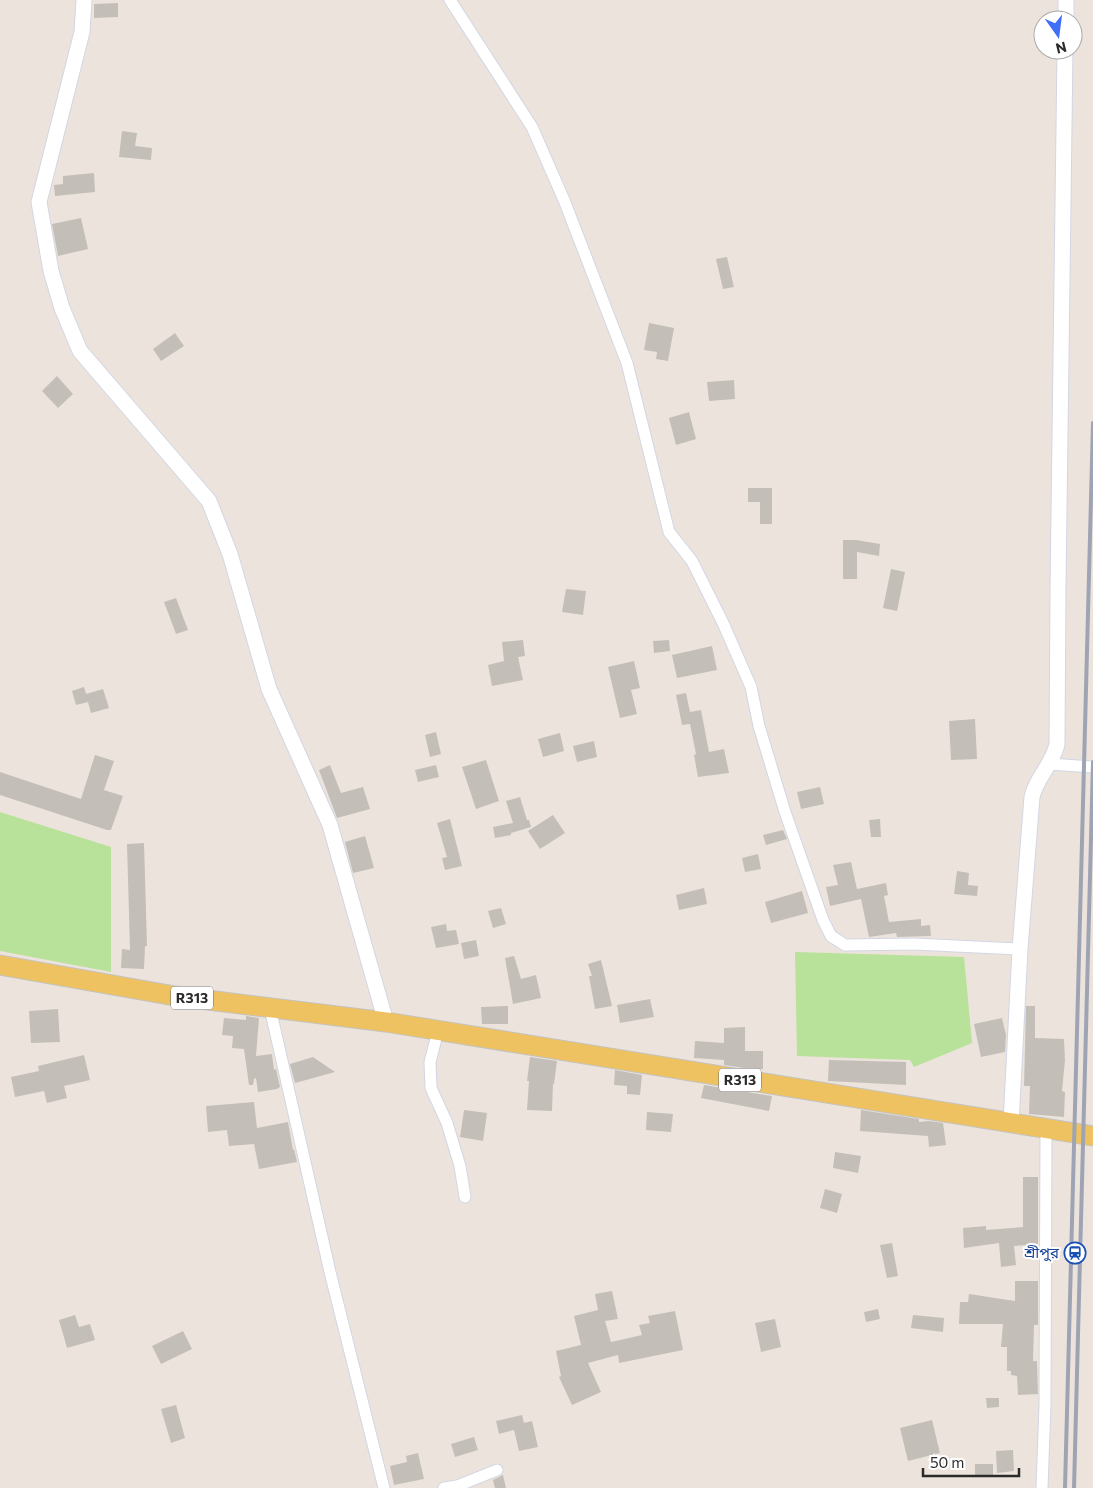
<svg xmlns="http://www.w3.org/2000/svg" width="1093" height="1488" viewBox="0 0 1093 1488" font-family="Commissioner,'Noto Sans Bengali',sans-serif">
  <rect width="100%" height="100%" fill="#ece4dc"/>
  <!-- green -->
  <g fill="#b8e19a">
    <polygon points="0,812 111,847 111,972 0,951"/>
    <polygon points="795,952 964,957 972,1043 914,1067 910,1060 797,1056"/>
  </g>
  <!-- building -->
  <g fill="#c4beb9">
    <polygon points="118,3 118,17 94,18 94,4"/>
    <polygon points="122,131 137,133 135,146 152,148 151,160 119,157"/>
    <polygon points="94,173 95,192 55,196 54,185 63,184 63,176"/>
    <polygon points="81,218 88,249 58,256 52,224"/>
    <polygon points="727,257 734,287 723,289 716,259"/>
    <polygon points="649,323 674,328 668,361 656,359 657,352 644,350"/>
    <polygon points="175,333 184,346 161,361 153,349"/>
    <polygon points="57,376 73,394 58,408 42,391"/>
    <polygon points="734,380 735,399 709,401 707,382"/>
    <polygon points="689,412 696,439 676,445 669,418"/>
    <polygon points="748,488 772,488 772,524 760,524 760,502 748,502"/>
    <polygon points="843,540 856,540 880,544 879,556 857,552 857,579 843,579"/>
    <polygon points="891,569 905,572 897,611 883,608"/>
    <polygon points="566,589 586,591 583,615 562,612"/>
    <polygon points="176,598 188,630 176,634 164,602"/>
    <polygon points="523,640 525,656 518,657 523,680 492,686 488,665 504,661 502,642"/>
    <polygon points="669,640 670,651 654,653 653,641"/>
    <polygon points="712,646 717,670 677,678 672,655"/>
    <polygon points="634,661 640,688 631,690 637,714 620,718 608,667"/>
    <polygon points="84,687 87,697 86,694 103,689 109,708 91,713 88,702 76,705 72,691"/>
    <polygon points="686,693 690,712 701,710 709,752 724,749 729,773 698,777 694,755 696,754 690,724 682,725 676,695"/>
    <polygon points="975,719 977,759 951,760 949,721"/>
    <polygon points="436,732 441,754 430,757 425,735"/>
    <polygon points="560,733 564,751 543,757 538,739"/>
    <polygon points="594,741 597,757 577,762 573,746"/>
    <polygon points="95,755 114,761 104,790 123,796 111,830 107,830 0,795 0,772 81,799"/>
    <polygon points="486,760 499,801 476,809 462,767"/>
    <polygon points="330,765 341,793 363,787 370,809 337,818 319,770"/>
    <polygon points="436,765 439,777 418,782 415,770"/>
    <polygon points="820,787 824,804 801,809 797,792"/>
    <polygon points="520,797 527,820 529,820 531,827 511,833 511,835 495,838 493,827 513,823 506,801"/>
    <polygon points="553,815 565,833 540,849 528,831"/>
    <polygon points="450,819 462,866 445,870 442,858 447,857 437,823"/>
    <polygon points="880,819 881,837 871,837 869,820"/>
    <polygon points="783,830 787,839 766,845 763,835"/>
    <polygon points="365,836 374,868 353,873 345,842"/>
    <polygon points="144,843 147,946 145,946 144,969 121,968 122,949 130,950 127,844"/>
    <polygon points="758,854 761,869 745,872 742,858"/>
    <polygon points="851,862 857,889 886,883 888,895 884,896 889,922 921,919 921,926 930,925 931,936 897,937 896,933 869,937 861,899 830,906 826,887 838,885 833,865"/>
    <polygon points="957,871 969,873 968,885 978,886 977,896 954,894"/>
    <polygon points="704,888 707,904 679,910 676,895"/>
    <polygon points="802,891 808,913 771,923 765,902"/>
    <polygon points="501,908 506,924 493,928 488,911"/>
    <polygon points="446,924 447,931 456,930 459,944 436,948 431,927"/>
    <polygon points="476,940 479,956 464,959 461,943"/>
    <polygon points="514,956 521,979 536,975 541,998 513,1004 505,958"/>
    <polygon points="601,960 612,1006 595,1009 589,976 592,976 588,964"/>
    <polygon points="650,999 654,1017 620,1023 617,1005"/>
    <polygon points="508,1006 508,1024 482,1024 481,1007"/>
    <polygon points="1026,1006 1035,1006 1035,1038 1064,1039 1065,1060 1062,1091 1065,1092 1064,1117 1029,1114 1030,1086 1024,1086"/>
    <polygon points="58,1009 60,1042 31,1043 29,1011"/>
    <polygon points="246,1016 259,1018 256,1056 272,1054 274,1070 276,1069 280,1087 277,1089 258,1092 256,1078 254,1079 253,1085 249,1085 244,1049 232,1048 233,1036 222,1035 224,1018 246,1020"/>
    <polygon points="1002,1018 1006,1035 1005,1052 981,1057 974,1024"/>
    <polygon points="745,1027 745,1051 763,1051 763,1069 750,1069 724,1065 724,1060 694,1058 695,1041 724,1043 724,1028"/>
    <polygon points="84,1055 90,1080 64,1086 67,1098 47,1103 44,1091 15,1097 11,1077 39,1071 38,1066"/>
    <polygon points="313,1057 335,1072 295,1083 290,1064"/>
    <polygon points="530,1057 557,1061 554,1084 553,1084 552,1111 527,1110 529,1081 527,1081"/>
    <polygon points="829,1060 906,1062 906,1085 828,1081"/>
    <polygon points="615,1070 642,1075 640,1095 627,1094 627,1086 614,1085"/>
    <polygon points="704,1085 772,1096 769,1111 701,1098"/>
    <polygon points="254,1102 257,1128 288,1122 293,1150 294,1149 297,1162 259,1169 254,1144 229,1146 227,1130 208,1132 206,1106"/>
    <polygon points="464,1110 487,1113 483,1141 460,1137"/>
    <polygon points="861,1110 919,1119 919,1122 929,1121 943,1123 946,1145 929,1147 928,1136 860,1131"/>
    <polygon points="647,1112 673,1114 671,1132 646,1130"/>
    <polygon points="835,1152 861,1156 858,1173 833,1168"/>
    <polygon points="1023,1177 1038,1177 1038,1244 1014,1246 1016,1265 1001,1267 999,1243 964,1248 963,1228 986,1226 986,1230 1023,1227"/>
    <polygon points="825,1189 842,1194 837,1213 820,1208"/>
    <polygon points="892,1243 898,1276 887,1278 880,1245"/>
    <polygon points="1015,1281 1038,1281 1038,1325 1034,1325 1033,1361 1037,1361 1038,1394 1018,1395 1017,1376 1011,1375 1011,1371 1007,1371 1007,1347 1001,1347 1003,1324 959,1324 960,1302 968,1302 969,1294 1015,1301"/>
    <polygon points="612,1291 618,1319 605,1321 611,1342 642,1335 639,1325 650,1323 648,1316 675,1311 683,1350 619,1363 618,1355 588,1363 601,1392 572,1405 559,1377 561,1376 556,1351 581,1345 574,1316 598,1310 595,1294"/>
    <polygon points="878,1309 880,1319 866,1322 864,1312"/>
    <polygon points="75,1315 79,1327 90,1324 95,1340 67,1348 59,1320"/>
    <polygon points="913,1315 944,1318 943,1332 911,1328"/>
    <polygon points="775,1319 781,1347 761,1352 755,1323"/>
    <polygon points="183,1331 192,1349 161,1364 152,1346"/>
    <polygon points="986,1398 999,1398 999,1407 987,1408"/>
    <polygon points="176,1405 185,1438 171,1443 161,1409"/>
    <polygon points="522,1415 524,1423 532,1421 538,1447 519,1451 514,1430 499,1434 496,1421"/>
    <polygon points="932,1420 940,1453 908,1461 900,1428"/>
    <polygon points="474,1437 478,1450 455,1457 451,1444"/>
    <polygon points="1013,1450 1014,1471 997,1473 996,1451"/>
    <polygon points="418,1453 424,1479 394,1485 390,1466 407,1462 406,1456"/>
    <rect x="975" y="1464" width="18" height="11"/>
    <polygon points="503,1475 506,1488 495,1488 493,1480"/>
  </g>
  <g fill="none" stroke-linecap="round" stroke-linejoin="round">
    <!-- minor casing -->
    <g stroke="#d2d6e3" stroke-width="13">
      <g id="minor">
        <polyline points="450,0 532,127 564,200 627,363 669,532 692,561 723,623 751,687 759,726 785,812 823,920 831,936 845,945 914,944 1020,949"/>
        <polyline points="1049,764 1093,767"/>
        <polyline points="270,1008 330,1272 384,1488"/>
        <polyline points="438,1031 430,1062 431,1088 447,1123 460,1166 465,1197"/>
        <polyline points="444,1488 457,1486 497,1470"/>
        <polyline points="1042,1488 1045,1405 1046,1129"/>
      </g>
    </g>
    <!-- tertiary casing -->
    <g stroke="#d2d6e3" stroke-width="17">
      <g id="tertiary">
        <polyline points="84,0 82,32 39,202 51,271 62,308 80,351 209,501 230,554 269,689 330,825 386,1022"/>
        <polyline points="1066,20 1066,0"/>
        <path d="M1011,1124L1020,949L1032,797C1036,778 1053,764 1057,744L1058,589L1065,50"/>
      </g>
    </g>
    <!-- primary casing -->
    <g stroke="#c3c3c3" stroke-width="21">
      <polyline id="primary" points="0,965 175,996 386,1022 1093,1136"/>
    </g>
    <!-- minor -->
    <use href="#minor" stroke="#fff" stroke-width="11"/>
    <!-- tertiary -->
    <use href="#tertiary" stroke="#fff" stroke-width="15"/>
    <!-- primary -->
    <use href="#primary" stroke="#eec260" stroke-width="19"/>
    <!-- rail -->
    <g stroke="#9fa4b4" stroke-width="4">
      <polyline points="1065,1488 1093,423"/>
      <polyline points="1074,1488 1093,762"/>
    </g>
  </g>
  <!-- icons -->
  <defs>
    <g id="station-ring" transform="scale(1.125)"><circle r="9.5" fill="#fff" stroke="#1a4fb4" stroke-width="1.5"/><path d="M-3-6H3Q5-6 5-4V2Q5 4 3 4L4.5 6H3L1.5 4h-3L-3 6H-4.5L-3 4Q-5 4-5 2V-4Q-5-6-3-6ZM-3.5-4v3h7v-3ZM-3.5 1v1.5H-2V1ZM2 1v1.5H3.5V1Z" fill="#1a4fb4"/></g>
  </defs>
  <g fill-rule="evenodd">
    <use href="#station-ring" x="1075" y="1253"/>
  </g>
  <g text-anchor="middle" stroke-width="4" stroke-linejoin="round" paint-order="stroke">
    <!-- shield labels -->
    <g fill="#fff" stroke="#6a6a6a" stroke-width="1">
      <rect x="171" y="986.5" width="42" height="23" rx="4"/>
      <rect x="719" y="1068.5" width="42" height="23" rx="4"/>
    </g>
    <g font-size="14" font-weight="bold" fill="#2a2a2a">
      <text x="192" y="1003">R313</text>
      <text x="740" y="1085">R313</text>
    </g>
    <!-- transit labels -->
    <g font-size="15" fill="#164399" stroke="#fff" text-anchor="end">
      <text x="1059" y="1258">শ্রীপুর</text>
    </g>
  </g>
  <!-- north arrow -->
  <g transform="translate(1058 35) rotate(166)"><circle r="24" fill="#ffffff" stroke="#aaaaaa"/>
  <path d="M0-4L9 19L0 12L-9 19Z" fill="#3f6ff6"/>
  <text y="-8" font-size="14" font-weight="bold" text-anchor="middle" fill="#2a2a2a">N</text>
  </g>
  <!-- scale -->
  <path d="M923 1468v8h96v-8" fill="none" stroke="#2a2a2a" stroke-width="2.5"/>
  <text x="930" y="1468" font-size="15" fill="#2a2a2a" stroke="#ffffff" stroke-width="4" paint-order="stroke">50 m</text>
</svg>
